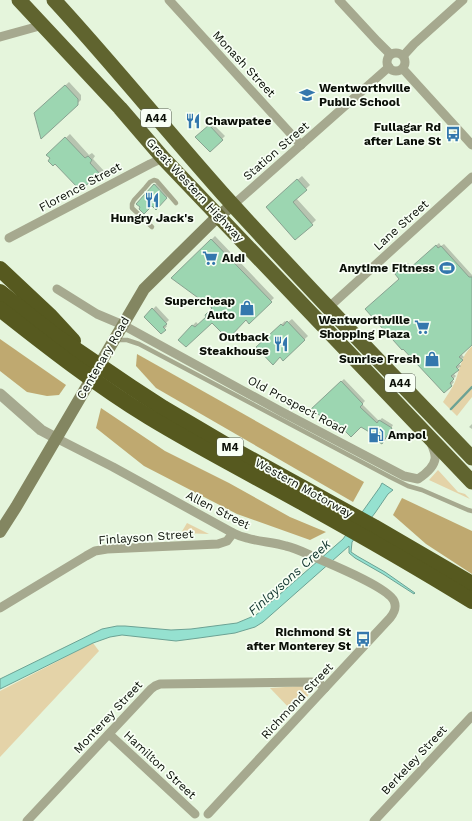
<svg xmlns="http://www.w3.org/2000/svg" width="472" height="821" viewBox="0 0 472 821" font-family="'Work Sans',sans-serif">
  <rect width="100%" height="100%" fill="#e5f5dc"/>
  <!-- green -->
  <g fill="#e4d3a8">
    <path d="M472,346V397L457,416L443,402C447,395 452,389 455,382C460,369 461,356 472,346Z"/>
    <polygon points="438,470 458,492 465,494 470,499 429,480"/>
    <polygon points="187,523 209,534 181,533"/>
    <polygon points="93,643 99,651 0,757 0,691"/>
    <polygon points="301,686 304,686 308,688 309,692 308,696 293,712 270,688"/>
  </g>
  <!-- forest -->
  <g fill="#bfa970">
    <polygon points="0,339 66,385 59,395 47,396 27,392 0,371"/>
    <polygon points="137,354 364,482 353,502 156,388 136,366"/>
    <polygon points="101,408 165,451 229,483 290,517 326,532 310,540 237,514 144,466 96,428"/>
    <polygon points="402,498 472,531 472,574 426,544 393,515"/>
  </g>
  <!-- water -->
  <polygon fill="#95e1d0" stroke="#6ca294" points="382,483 393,490 388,494 375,513 352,542 351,552 357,556 385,572 415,593 414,594 383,574 355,558 349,553 349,546 263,622 255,627 235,633 199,638 176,641 122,635 110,637 93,643 0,689 0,679 102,629 117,626 125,626 171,630 191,629 237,623 256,615 263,609 343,539 380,487"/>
  <!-- shadow -->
  <g fill="#0003">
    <polygon points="69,82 81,95 81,100 42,137 35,114"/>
    <polygon points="212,123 225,136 210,151 197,137"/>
    <polygon points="70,134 89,155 92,153 95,156 93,159 105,172 102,176 51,158 48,155"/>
    <polygon points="302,176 310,185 296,198 316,220 296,239 271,203"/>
    <polygon points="157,182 169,195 156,208 152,204 142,207 138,204"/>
    <polygon points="215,236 274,298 249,322 246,319 212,321 179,340 196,322 199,325 207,316 214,308 173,278"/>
    <polygon points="439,243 441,246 444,244 472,275 472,344 461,354 464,357 458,363 461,366 453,373 456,376 452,380 454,382 444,392 400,278 399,271 408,263 412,268"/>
    <polygon points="156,306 169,320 165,324 167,326 161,333 145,317"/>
    <polygon points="292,319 308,336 284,359 280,356 257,347 285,321 287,323"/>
    <polygon points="344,379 365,401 362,404 379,421 382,418 393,425 384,440 361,425 335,419 311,410"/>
    <polygon points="472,424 472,429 469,427"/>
  </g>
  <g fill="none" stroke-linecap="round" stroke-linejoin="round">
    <!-- stream -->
    <polyline stroke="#6ca294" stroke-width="2.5" points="451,409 472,387"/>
  </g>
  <!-- building -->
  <g fill="#9cd6b1" stroke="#89a291">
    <polygon points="65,85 78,99 78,105 41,139 34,113"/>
    <polygon points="209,125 223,140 210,152 195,137"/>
    <polygon points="65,137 85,158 88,156 92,160 90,163 102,176 79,189 55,164 53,166 48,161 50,158 46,155"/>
    <polygon points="297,179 307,190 293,202 313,225 295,240 266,207"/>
    <polygon points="154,184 167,198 156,210 152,206 144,214 139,209 140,207 136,204"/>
    <polygon points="211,239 272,302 249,324 246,320 228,339 212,323 186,347 178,340 192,325 195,327 206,317 205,315 212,308 171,278"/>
    <polygon points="436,245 438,248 441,246 469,277 472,277 472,345 459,357 463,360 456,367 459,370 451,376 454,379 450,383 452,386 444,393 403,349 402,350 365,309 399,279 395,274 405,264 409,269"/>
    <polygon points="152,308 167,324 163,327 166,330 161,334 144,317"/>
    <polygon points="287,321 305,340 283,361 280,357 273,365 256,347 281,324 283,326"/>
    <polygon points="341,381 363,404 360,407 377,423 379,420 392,428 382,444 369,436 371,433 361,427 351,437 334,420 332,422 310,410"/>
  </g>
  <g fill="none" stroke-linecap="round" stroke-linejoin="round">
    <!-- service -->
    <g stroke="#a6a98f" stroke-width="4.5">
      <polyline points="152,227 132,208 132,204 134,200 145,188 150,182 154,180 157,181 176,203"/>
      <polyline points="116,340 127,340 139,344 390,477 408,486 422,490 468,510 472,511"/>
    </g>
    <!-- minor -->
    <g stroke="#a6a98f" stroke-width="9">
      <polyline points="169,0 301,145"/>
      <polyline points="339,0 377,41 390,54"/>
      <polyline points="0,37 43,25"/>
      <circle cx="396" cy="62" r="9"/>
      <polyline points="404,55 414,44 463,0"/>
      <polyline points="403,69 472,145"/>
      <polyline points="233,205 389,67"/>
      <polyline points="9,238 150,164 163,158"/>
      <path d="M57,289L97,314L123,325L282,412L404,476L418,479C424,475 434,467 435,459C436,454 433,448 431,443"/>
      <polyline points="328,308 472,177"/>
      <path d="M56,438L113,467L233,533C237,535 242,537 247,538C260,542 274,542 286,546C295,548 303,552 312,556C328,563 388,587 394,601C397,608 394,613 390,618L208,814"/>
      <polyline points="0,608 86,556 95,551 107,549 218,544 227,541 233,533"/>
      <polyline points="109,734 195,814"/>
      <polyline points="27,821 151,689 155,686 160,684 312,682 320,684 325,688"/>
      <polyline points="374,821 472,716"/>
    </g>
    <!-- tertiary -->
    <polyline stroke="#a6a98f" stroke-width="11" points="0,394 41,430 56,438"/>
    <!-- secondary -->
    <polyline stroke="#838661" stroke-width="12" points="0,532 16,507 144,289 218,216 233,205"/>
    <!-- trunk -->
    <g stroke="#60642f" stroke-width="15">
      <polyline points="19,0 120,108 163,158 472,482"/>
      <path d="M54,0C112,63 165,129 222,193C303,283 388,370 472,458"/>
    </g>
    <!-- motorway -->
    <g stroke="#56591f" stroke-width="16">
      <polyline points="0,269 49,315 73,341"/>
      <polyline points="0,292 53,334 131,387 163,408 236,451 374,527 472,584"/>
      <path d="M0,309C48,347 97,385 149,417C200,448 253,475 305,504C361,535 417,567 472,601"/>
    </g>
  </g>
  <!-- icons -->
  <defs>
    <g id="school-bare" transform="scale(1.2)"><path d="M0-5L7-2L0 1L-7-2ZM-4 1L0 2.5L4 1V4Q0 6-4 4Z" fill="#3377ad" stroke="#f8fff5" stroke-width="2.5" paint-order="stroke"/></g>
    <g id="restaurant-bare" transform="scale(1.2)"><path d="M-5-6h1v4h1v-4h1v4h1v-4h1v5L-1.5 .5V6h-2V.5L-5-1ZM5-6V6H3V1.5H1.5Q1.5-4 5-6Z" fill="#3377ad" stroke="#f8fff5" stroke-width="2.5" paint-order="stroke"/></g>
    <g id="bus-bare" transform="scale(1.2)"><path d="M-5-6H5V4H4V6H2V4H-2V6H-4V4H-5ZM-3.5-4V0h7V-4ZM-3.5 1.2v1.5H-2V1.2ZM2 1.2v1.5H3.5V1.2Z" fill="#3377ad" stroke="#f8fff5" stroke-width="2.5" paint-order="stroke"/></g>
    <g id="supermarket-bare" transform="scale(1.2)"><path d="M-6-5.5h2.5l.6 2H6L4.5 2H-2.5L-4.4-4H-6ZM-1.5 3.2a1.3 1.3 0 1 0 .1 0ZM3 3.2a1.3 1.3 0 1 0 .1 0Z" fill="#3377ad" stroke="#f8fff5" stroke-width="2.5" paint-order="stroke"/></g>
    <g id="stadium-bare" transform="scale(1.2)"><path d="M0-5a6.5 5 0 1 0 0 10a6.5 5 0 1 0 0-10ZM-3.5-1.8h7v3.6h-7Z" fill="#3377ad" stroke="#f8fff5" stroke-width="2.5" paint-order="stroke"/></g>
    <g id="shop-bare" transform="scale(1.2)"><path d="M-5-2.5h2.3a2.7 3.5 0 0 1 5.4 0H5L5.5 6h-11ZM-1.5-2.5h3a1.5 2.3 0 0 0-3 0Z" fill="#3377ad" stroke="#f8fff5" stroke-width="2.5" paint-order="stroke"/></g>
    <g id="fuel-bare" transform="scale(1.2)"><path d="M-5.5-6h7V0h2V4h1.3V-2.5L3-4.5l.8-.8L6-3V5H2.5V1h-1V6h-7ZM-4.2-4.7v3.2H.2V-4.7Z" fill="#3377ad" stroke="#f8fff5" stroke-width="2.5" paint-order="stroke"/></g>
  </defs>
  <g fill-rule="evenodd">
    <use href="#school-bare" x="307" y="95"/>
    <use href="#restaurant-bare" x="193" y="121"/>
    <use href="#bus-bare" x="453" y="134"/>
    <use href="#restaurant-bare" x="152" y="200"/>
    <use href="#supermarket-bare" x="210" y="258"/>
    <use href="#stadium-bare" x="447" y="268"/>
    <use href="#shop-bare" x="247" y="308"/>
    <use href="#supermarket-bare" x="422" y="327"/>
    <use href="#restaurant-bare" x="281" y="344"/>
    <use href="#shop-bare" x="432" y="359"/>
    <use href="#fuel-bare" x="376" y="435"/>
    <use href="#bus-bare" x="363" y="639"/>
  </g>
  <g text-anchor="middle" stroke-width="3.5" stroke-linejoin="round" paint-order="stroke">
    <!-- shield labels -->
    <g fill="#f8fff5" stroke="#52584f" stroke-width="1">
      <rect x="141" y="109" width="30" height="18" rx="3"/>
      <rect x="385" y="374" width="30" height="18" rx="3"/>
      <rect x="217" y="438" width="26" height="18" rx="3"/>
    </g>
    <g font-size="11" font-weight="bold" fill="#0b1008">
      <text x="156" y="122">A44</text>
      <text x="400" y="387">A44</text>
      <text x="230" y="451">M4</text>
    </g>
    <!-- street labels -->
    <g font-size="12" fill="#0b1008" stroke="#f8fff5">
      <text transform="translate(244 64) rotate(47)" y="4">Monash Street</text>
      <text transform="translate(276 151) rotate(-41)" y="4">Station Street</text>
      <text transform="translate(80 187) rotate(-28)" y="4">Florence Street</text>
      <text transform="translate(195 190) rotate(47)" y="4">Great Western Highway</text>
      <text transform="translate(401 225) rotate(-42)" y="4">Lane Street</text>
      <text transform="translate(103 358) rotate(-60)" y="4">Centenary Road</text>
      <text transform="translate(297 405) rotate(28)" y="4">Old Prospect Road</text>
      <text transform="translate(304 488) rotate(29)" y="4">Western Motorway</text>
      <text transform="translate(218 510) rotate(27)" y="4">Allen Street</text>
      <text transform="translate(146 537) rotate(-4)" y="4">Finlayson Street</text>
      <text transform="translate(297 701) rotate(-47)" y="4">Richmond Street</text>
      <text transform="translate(108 717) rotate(-47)" y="4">Monterey Street</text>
      <text transform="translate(414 760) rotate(-47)" y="4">Berkeley Street</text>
      <text transform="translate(160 765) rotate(43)" y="4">Hamilton Street</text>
    </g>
    <!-- poi labels -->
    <g font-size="12" font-weight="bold" fill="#0b1008" stroke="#f8fff5" text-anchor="end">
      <text x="319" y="92" text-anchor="start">Wentworthville<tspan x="319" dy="14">Public School</tspan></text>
      <text x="205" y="125" text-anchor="start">Chawpatee</text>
      <text x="441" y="131">Fullagar Rd<tspan x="441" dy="14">after Lane St</tspan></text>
      <text x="152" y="222" text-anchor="middle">Hungry Jack's</text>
      <text x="222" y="262" text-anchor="start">Aldi</text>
      <text x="435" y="272">Anytime Fitness</text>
      <text x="235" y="305">Supercheap<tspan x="235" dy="14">Auto</tspan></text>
      <text x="410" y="324">Wentworthville<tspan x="410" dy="14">Shopping Plaza</tspan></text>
      <text x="269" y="341">Outback<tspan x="269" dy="14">Steakhouse</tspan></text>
      <text x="420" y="363">Sunrise Fresh</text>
      <text x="388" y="439" text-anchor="start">Ampol</text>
      <text x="351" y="636">Richmond St<tspan x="351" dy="14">after Monterey St</tspan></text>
    </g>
    <!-- water labels -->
    <g font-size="13" font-style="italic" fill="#10352e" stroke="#f8fff5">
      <text transform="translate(289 577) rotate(-42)" y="5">Finlaysons Creek</text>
    </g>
  </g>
</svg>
